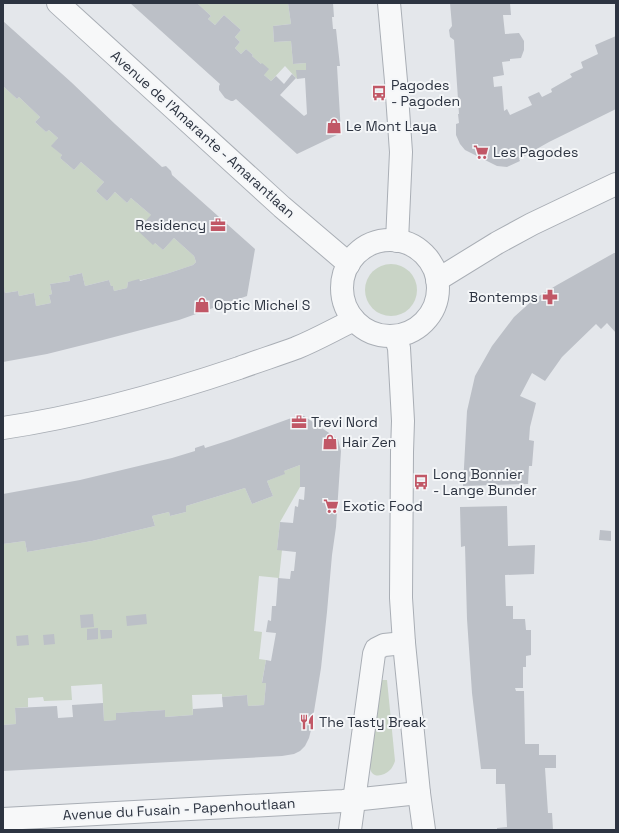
<svg xmlns="http://www.w3.org/2000/svg" width="619" height="833" viewBox="0 0 619 833" font-family="'Space Grotesk',sans-serif">
  <rect width="100%" height="100%" fill="#e4e7eb"/>
  <!-- green -->
  <g fill="#c9d4c6">
    <polygon points="197,3 288,3 291,24 273,26 274,42 291,41 293,64 306,63 306,70 297,70 297,79 285,66 271,81 264,75 261,64 252,56 253,55 246,49 241,54 235,48 240,42 235,37 241,30 224,15 215,25 208,19 211,16"/>
    <path d="M3,86L17,99L19,97L40,117L35,122L46,132L49,130L58,138L52,146L62,155L60,158L74,170L81,162L104,182L96,191L107,201L115,192L127,203L131,198L151,215L155,243L163,250L174,238L194,256L196,262L193,265C172,272 151,280 128,282L127,288L114,291L113,286H111L109,280L85,286L82,273L69,276L70,281L50,284L52,294L49,295L51,303L36,306L34,293L19,296L18,291L5,293L3,283Z"/>
    <circle cx="391" cy="290" r="26"/>
    <polygon points="300,465 300,487 280,522 277,550 282,550 279,578 259,576 254,631 262,632 259,659 266,660 262,682 266,683 264,705 248,706 247,695 222,697 222,694 192,695 193,715 165,717 165,710 116,713 116,720 104,721 102,684 71,686 72,700 44,701 43,697 28,698 28,707 15,708 16,724 3,725 3,544 25,541 27,552 92,541 155,526 152,516 169,512 170,516 186,512 186,506 245,488 252,504 273,496 267,481 284,474 284,471"/>
    <path d="M382,680H387L395,761C394,764 392,768 390,770C383,777 370,779 370,766Z"/>
  </g>
  <!-- building -->
  <g fill="#bcc0c7">
    <polygon points="130,3 197,3 211,16 208,19 215,25 224,15 241,30 235,37 240,42 235,48 241,54 246,49 253,55 252,56 261,64 262,63 269,69 264,75 271,81 276,76 284,84 292,74 296,78 280,95 304,116 307,114 305,78 297,79 296,70 306,70 306,63 293,64 291,41 274,42 273,26 291,24 288,3 333,3 334,17 332,17 333,29 336,29 340,66 337,66 341,133 297,154 236,99 233,101 231,101 225,98 219,90 219,86 220,84"/>
    <polygon points="450,3 510,3 511,15 503,15 505,34 519,33 524,41 524,50 521,58 510,59 510,61 502,62 504,75 493,77 494,87 502,86 504,111 507,109 510,115 532,105 528,97 539,92 542,97 552,92 551,89 572,77 570,74 583,68 581,62 598,54 595,45 616,36 616,109 549,142 519,159 520,161 507,167 497,166 465,150 460,144 456,135 456,124 459,123 458,114 459,114 454,40 450,37 449,30 452,26"/>
    <polygon points="3,21 71,82 115,124 162,167 166,166 171,171 172,175 255,249 247,296 179,320 99,341 47,354 3,362 3,287 4,287 5,293 18,291 19,296 34,293 36,306 51,303 49,295 52,294 50,284 70,281 69,276 82,273 85,286 109,280 111,286 113,286 114,291 127,288 128,282 139,279 140,281 166,274 193,265 196,262 194,256 174,238 163,250 155,243 153,245 137,230 151,215 131,198 127,203 115,192 107,201 96,191 104,182 81,162 74,170 60,158 62,155 51,146 58,138 49,130 46,132 35,122 40,117 19,97 17,99 3,86"/>
    <polygon points="614,253 616,253 616,333 607,323 601,329 596,324 562,357 545,381 532,373 520,396 536,403 530,427 529,440 534,441 532,466 529,466 528,484 463,486 467,411 475,376 492,346 514,317 534,299 557,285"/>
    <polygon points="297,416 304,416 338,439 341,451 336,527 332,555 327,612 321,668 311,730 309,738 305,746 300,751 294,754 282,756 3,771 3,725 16,724 15,708 57,706 58,718 73,717 72,705 103,703 104,721 116,720 116,713 132,712 165,710 165,717 193,715 193,709 223,707 222,697 247,695 248,706 264,705 266,683 262,683 266,660 271,661 276,633 266,632 268,620 271,621 272,606 276,606 278,578 290,579 291,571 294,571 296,552 277,550 280,522 293,523 295,506 298,507 299,499 304,500 305,487 300,487 300,465 284,471 285,474 267,481 273,496 252,504 245,488 186,506 186,512 170,516 169,512 152,516 155,526 92,541 27,552 25,541 3,544 3,494 80,480 172,458 195,451 195,448 204,445 205,448 230,440"/>
    <polygon points="507,506 508,546 535,545 534,574 505,575 506,606 513,606 513,619 525,619 526,630 531,630 531,655 526,656 526,667 523,667 523,688 515,688 516,691 524,691 525,744 539,744 539,755 556,755 556,768 545,768 548,813 552,813 553,830 497,830 497,828 507,827 505,784 496,784 496,769 481,769 472,693 467,619 465,546 461,547 460,507"/>
    <polygon points="600,530 611,531 611,541 599,540"/>
    <polygon points="93,614 94,627 81,628 80,615"/>
    <polygon points="146,614 147,624 127,626 126,616"/>
    <polygon points="98,628 98,639 87,640 87,629"/>
    <polygon points="100,630 112,630 112,638 101,639"/>
    <polygon points="54,634 55,644 44,645 43,635"/>
    <polygon points="28,635 29,645 17,646 16,636"/>
  </g>
  <g fill="none" stroke-linecap="round" stroke-linejoin="round">
    <!-- minor casing -->
    <g stroke="#a9aeb5" stroke-width="24">
      <g id="minor">
        <polyline points="58,3 282,207 349,264"/>
        <polyline points="389,3 396,81 401,152 397,241"/>
        <circle cx="390" cy="288" r="48"/>
        <polyline points="437,280 497,243 532,224 616,184"/>
        <polyline points="395,336 399,348 403,421 402,452 401,598 404,643 419,793 424,830"/>
        <path d="M3,428C84,416 162,394 239,368C258,361 277,355 296,348C316,340 335,329 354,320"/>
        <polyline points="3,819 343,801 419,793"/>
        <polyline points="350,830 374,654 376,649 384,645 404,643"/>
      </g>
    </g>
    <!-- minor -->
    <use href="#minor" stroke="#f7f8f9" stroke-width="22"/>
  </g>
  <!-- icons -->
  <defs>
    <g id="bus-bare" transform="scale(1.2)"><path d="M-5-6H5V4H4V6H2V4H-2V6H-4V4H-5ZM-3.5-4V0h7V-4ZM-3.5 1.2v1.5H-2V1.2ZM2 1.2v1.5H3.5V1.2Z" fill="#c15766" stroke="#f4f6f8" stroke-width="2.5" paint-order="stroke"/></g>
    <g id="shop-bare" transform="scale(1.2)"><path d="M-5-2.5h2.3a2.7 3.5 0 0 1 5.4 0H5L5.5 6h-11ZM-1.5-2.5h3a1.5 2.3 0 0 0-3 0Z" fill="#c15766" stroke="#f4f6f8" stroke-width="2.5" paint-order="stroke"/></g>
    <g id="supermarket-bare" transform="scale(1.2)"><path d="M-6-5.5h2.5l.6 2H6L4.5 2H-2.5L-4.4-4H-6ZM-1.5 3.2a1.3 1.3 0 1 0 .1 0ZM3 3.2a1.3 1.3 0 1 0 .1 0Z" fill="#c15766" stroke="#f4f6f8" stroke-width="2.5" paint-order="stroke"/></g>
    <g id="office-bare" transform="scale(1.2)"><path d="M-6-3h4V-5.5h4V-3h4V5H-6ZM-1-4.5V-3h2v-1.5ZM-6 0V1H6V0Z" fill="#c15766" stroke="#f4f6f8" stroke-width="2.5" paint-order="stroke"/></g>
    <g id="pharmacy-bare" transform="scale(1.2)"><path d="M-2-6h4v4h4v4h-4v4h-4v-4h-4v-4h4Z" fill="#c15766" stroke="#f4f6f8" stroke-width="2.5" paint-order="stroke"/></g>
    <g id="restaurant-bare" transform="scale(1.2)"><path d="M-5-6h1v4h1v-4h1v4h1v-4h1v5L-1.5 .5V6h-2V.5L-5-1ZM5-6V6H3V1.5H1.5Q1.5-4 5-6Z" fill="#c15766" stroke="#f4f6f8" stroke-width="2.5" paint-order="stroke"/></g>
  </defs>
  <g fill-rule="evenodd">
    <use href="#bus-bare" x="379" y="93"/>
    <use href="#shop-bare" x="334" y="126"/>
    <use href="#supermarket-bare" x="481" y="152"/>
    <use href="#office-bare" x="218" y="225"/>
    <use href="#pharmacy-bare" x="550" y="297"/>
    <use href="#shop-bare" x="202" y="305"/>
    <use href="#office-bare" x="299" y="422"/>
    <use href="#shop-bare" x="330" y="442"/>
    <use href="#bus-bare" x="421" y="482"/>
    <use href="#supermarket-bare" x="331" y="506"/>
    <use href="#restaurant-bare" x="307" y="722"/>
  </g>
  <g text-anchor="middle" stroke-width="4" stroke-linejoin="round" paint-order="stroke">
    <!-- poi labels -->
    <g font-size="14" fill="#2d3441" stroke="#f4f6f8" text-anchor="start">
      <text x="391" y="90">Pagodes<tspan x="391" dy="16">- Pagoden</tspan></text>
      <text x="346" y="131">Le Mont Laya</text>
      <text x="493" y="157">Les Pagodes</text>
      <text x="206" y="230" text-anchor="end">Residency</text>
      <text x="538" y="302" text-anchor="end">Bontemps</text>
      <text x="214" y="310">Optic Michel S</text>
      <text x="311" y="427">Trevi Nord</text>
      <text x="342" y="447">Hair Zen</text>
      <text x="433" y="479">Long Bonnier<tspan x="433" dy="16">- Lange Bunder</tspan></text>
      <text x="343" y="511">Exotic Food</text>
      <text x="319" y="727">The Tasty Break</text>
    </g>
    <!-- street labels -->
    <g font-size="14" fill="#2d3441" stroke="#f4f6f8">
      <text transform="translate(203 134) rotate(42)" y="5">Avenue de l'Amarante - Amarantlaan</text>
      <text transform="translate(179 809) rotate(-3)" y="5">Avenue du Fusain - Papenhoutlaan</text>
    </g>
  </g>
  <!-- border -->
  <rect width="619" height="833" fill="none" stroke="#2d3441" stroke-width="8"/>
</svg>
